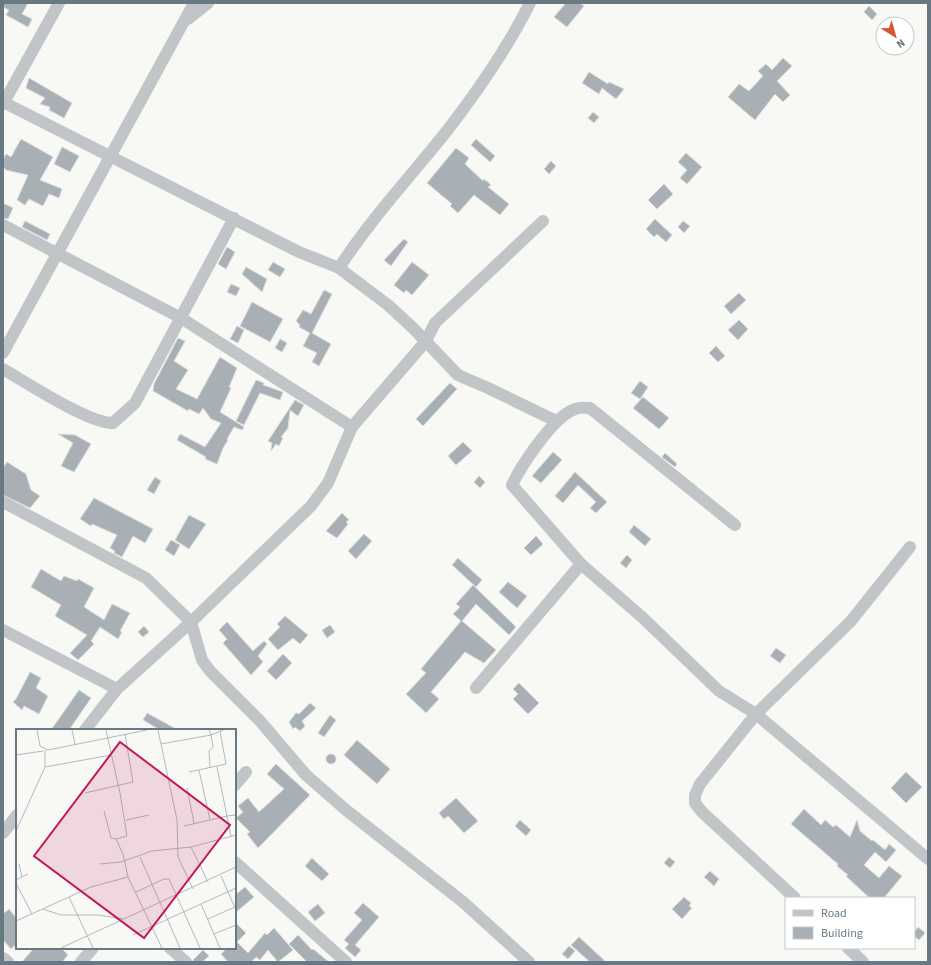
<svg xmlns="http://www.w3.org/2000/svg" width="931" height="965" viewBox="0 0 931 965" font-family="'Source Sans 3',sans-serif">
  <rect width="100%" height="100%" fill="#f8f8f5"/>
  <!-- building -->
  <g fill="#a8b0b5" stroke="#d9d9d7">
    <polygon points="3,3 28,3 22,14 32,19 28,27 6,15 9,10 3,7"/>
    <polygon points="566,3 580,3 584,6 567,27 554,17"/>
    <polygon points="869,6 877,14 872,20 864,12"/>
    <polygon points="783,58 792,66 777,81 790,95 783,102 775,94 755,120 728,97 739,84 749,91 763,76 758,71 766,64 772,70"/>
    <polygon points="589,72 608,84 609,82 624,89 616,99 602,88 599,94 582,83"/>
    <polygon points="29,78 72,103 64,118 49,110 50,107 40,104 45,98 26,88"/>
    <polygon points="593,112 599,117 594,123 588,118"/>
    <polygon points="21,139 53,157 40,180 62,189 59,198 49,194 43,206 29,199 25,205 17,200 28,175 6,170 3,167 3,160 6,154 11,157"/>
    <polygon points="476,139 495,156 490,162 471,145"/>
    <polygon points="62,147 79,156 70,172 54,164"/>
    <polygon points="456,148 469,158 465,164 483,181 484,179 491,185 488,187 509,204 500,215 474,195 458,213 450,206 452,204 427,183"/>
    <polygon points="686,153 702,167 687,184 680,178 687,170 678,162"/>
    <polygon points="551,161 556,166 549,174 544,169"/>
    <polygon points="664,184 673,194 657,209 648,200"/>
    <polygon points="3,203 13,208 8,219 3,218"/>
    <polygon points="655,219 672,235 666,242 657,234 654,237 646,229"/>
    <polygon points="25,221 50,234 47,240 22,227"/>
    <polygon points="683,221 690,226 684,233 678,227"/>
    <polygon points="404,239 408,242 391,266 384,260"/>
    <polygon points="227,247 235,252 226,269 218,264"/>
    <polygon points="273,262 285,269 280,277 268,270"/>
    <polygon points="412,262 429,275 412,295 406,290 404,293 394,285"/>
    <polygon points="246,267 267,279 262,292 242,274"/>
    <polygon points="231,284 240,288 236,296 227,292"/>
    <polygon points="324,290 332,294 312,333 331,344 319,366 312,362 317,353 303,346 310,333 299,327 300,325 296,321 303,310 311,314"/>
    <polygon points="739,293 746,300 731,314 724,306"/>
    <polygon points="252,302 283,319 270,342 240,326"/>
    <polygon points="739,320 748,329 738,340 728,330"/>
    <polygon points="237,326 244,330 238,343 230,339"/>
    <polygon points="178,338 185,341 174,361 188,370 176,389 197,399 220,357 237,368 229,387 231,388 220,412 244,427 242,430 234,427 227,439 228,440 223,448 217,464 205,459 206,457 177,440 180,434 205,447 221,423 211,419 203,408 199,414 189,409 188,411 153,391 154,384"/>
    <polygon points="280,339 287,343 282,352 275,348"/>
    <polygon points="716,346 725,356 718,362 709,353"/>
    <polygon points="256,380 264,383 263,385 283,392 280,400 260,393 244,425 236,421"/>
    <polygon points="640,381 648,387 640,399 631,393"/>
    <polygon points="450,383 457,389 423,426 416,419"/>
    <polygon points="643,397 669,418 659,429 633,408"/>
    <polygon points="295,400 304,405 298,416 290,410 288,428 281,437 283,438 279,446 276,444 271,451 272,443 268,441"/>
    <polygon points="58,434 75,435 91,444 74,472 61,466 73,443"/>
    <polygon points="463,442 472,451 456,465 448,456"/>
    <polygon points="553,452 562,460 541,483 532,476"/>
    <polygon points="665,453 677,464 675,467 662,457"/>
    <polygon points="7,462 26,474 31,490 40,496 30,508 3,495 3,468"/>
    <polygon points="575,472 607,502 596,513 590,508 596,502 578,485 563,503 555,496"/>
    <polygon points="479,476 485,482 480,488 474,482"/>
    <polygon points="155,477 161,481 154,494 147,490"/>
    <polygon points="94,498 153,529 145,543 133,536 122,557 114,553 115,551 110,548 117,535 92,524 91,526 80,519"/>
    <polygon points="342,513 349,520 346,522 348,524 337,538 326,531"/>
    <polygon points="189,515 206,524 189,549 175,540"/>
    <polygon points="634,525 651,539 645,546 629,532"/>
    <polygon points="364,534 372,541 356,559 348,551"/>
    <polygon points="536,536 543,544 531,555 524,548"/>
    <polygon points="171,540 180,545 174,556 165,550"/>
    <polygon points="627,555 632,560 626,568 620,563"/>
    <polygon points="458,558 482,580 476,587 452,565"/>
    <polygon points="41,569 61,581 64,576 77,581 78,579 94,588 84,607 104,620 112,604 130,613 120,631 122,632 118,639 100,627 91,641 94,644 78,660 70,653 87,635 55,616 61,605 31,587"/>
    <polygon points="508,582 527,596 517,608 499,592"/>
    <polygon points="473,585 516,627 509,635 476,604 462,621 496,650 484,663 465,652 431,692 439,699 426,713 406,694 426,673 421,669 461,621 453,614 460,607 456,604"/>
    <polygon points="285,616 308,635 300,644 293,638 278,650 268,639 280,627 277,624"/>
    <polygon points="227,622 253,651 264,641 267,644 258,656 263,662 251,675 223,643 227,639 219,630"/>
    <polygon points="330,625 335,632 327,638 322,630"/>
    <polygon points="144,626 149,632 143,637 138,632"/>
    <polygon points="776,648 786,655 780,663 770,656"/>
    <polygon points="283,654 292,663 276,680 267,671"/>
    <polygon points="30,672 41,678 36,688 48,696 39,714 24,706 22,710 13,702 16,699"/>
    <polygon points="519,683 539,703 528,714 513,699 518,694 513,689"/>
    <polygon points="79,690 91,698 69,730 51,730"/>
    <polygon points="310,703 316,708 302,721 305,726 300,731 295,727 293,729 289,722 296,713 299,714"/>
    <polygon points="147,713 178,730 160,730 143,720"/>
    <polygon points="330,715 336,720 324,737 318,733"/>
    <polygon points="357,740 390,769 377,784 344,755"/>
    <circle cx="331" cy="759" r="5"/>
    <polygon points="276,764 310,795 258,848 247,834 250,832 236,818 243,812 238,806 248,798 259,812 284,789 267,774"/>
    <polygon points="906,772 922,787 906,803 891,788"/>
    <polygon points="456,798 478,821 464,833 448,816 444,819 439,813"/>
    <polygon points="804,809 821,825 825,820 833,827 836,825 850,837 857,820 860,831 872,841 873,840 885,850 889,844 896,850 886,862 875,852 864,865 879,878 889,866 902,876 884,898 870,898 863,892 846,876 848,875 837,866 838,864 791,824"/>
    <polygon points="520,820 531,830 526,836 515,826"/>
    <polygon points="669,857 675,862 670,868 664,863"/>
    <polygon points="312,858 329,874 322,881 305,866"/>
    <polygon points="710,871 719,879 714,886 704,877"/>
    <polygon points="245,887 254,897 235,913 235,895"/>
    <polygon points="684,897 691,903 689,906 692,908 682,919 672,909"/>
    <polygon points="363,903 379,917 355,945 361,950 355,957 345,948 349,944 344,940 362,920 354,913"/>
    <polygon points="318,904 325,913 315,921 308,912"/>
    <polygon points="9,909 17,919 17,944 11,949 3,940 3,914"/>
    <polygon points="235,922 246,933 237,942 248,953 265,933 267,935 274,928 293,950 278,962 268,950 260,960 256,957 251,962 228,962 221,954 227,948 235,948"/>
    <polygon points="918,927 925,933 919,940 914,936 914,932"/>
    <polygon points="298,935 312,950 313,949 329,962 307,962 289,944"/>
    <polygon points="579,937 606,962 590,962 571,945"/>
    <polygon points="569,946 575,951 568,959 562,954"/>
    <polygon points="34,948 61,948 68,955 62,962 22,962"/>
    <polygon points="203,950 209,956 202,962 193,962 193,960"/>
  </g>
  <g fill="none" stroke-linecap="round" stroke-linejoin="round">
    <!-- minor -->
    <g stroke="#c1c5c8" stroke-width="12">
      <polyline points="188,19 208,3"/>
      <polyline points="3,102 299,252 339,268 388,305 413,328 458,375 488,388 556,421"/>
      <polyline points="3,104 59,3"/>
      <polyline points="3,225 181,318 352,427"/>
      <path d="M339,268C370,220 410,177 446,132C477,92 507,49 530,3"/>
      <polyline points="3,353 194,3"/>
      <path d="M3,369C27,383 88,423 113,423L135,403L234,218"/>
      <polyline points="3,502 146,578 191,622 202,660 210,671 260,721 306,775 346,810 463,902 529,962"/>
      <path d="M735,525L590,408C585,408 580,407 575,409C554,416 522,464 512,485L581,564L643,618L719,691L756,714L928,859"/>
      <polyline points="3,630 117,689"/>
      <polyline points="476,688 581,564"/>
      <polyline points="85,730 117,689 191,622 311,506 328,483 352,427 426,341 435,323 543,221"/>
      <polyline points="235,785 246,772"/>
      <polyline points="3,833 17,815"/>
      <polyline points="235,862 346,962"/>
      <polyline points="795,898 702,812 695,803 695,795 700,784 756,714 851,621 910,547"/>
      <polyline points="170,948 186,962"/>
      <polyline points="848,948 863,962"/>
      <polyline points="3,958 8,962"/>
      <polyline points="81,962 93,948"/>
    </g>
  </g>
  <!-- overview -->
  <g transform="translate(16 729)">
    <rect width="220" height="220" fill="#f8f8f5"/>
    <path fill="none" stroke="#b1babe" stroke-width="1" d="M21,1L24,17L32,21L131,1M56,1L59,15M142,1L161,91L162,128L177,160M193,1L195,6L207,1M145,15L195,6L197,18L193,22L194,39M0,26L27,22M29,38V21M201,38L211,87L220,86M183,41L194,91M173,43L210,35L204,2M171,59L178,94M69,64L117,53L109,5M88,82L95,109L100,110L111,107L104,64L90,1M110,91L133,86M168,97L211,87L215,108M0,102L29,38L95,26M100,110L107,125L112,148L146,219M175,118L192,153M124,128L164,219M3,135L6,148M84,135L105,133L136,122L175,118L220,106M205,147L220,181M0,151L12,145M0,154L16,185M120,163L148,150H153L184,219M53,168L77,219M185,175L204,219M27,180L45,186H83L107,190M192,190L219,178M0,192L75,158L112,148M198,205L220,196M117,206L220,159M45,219L220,138"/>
    <path fill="#c2185b" fill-opacity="0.15" stroke="#c2185b" stroke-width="2" d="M104,13L214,96L128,209L18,127Z"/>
    <rect width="220" height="220" fill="none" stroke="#687984" stroke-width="2"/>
  </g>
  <!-- border -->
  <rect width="931" height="965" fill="none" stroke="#687984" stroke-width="8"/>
  <!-- legend -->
  <rect x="785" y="897" width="130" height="52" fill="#ffffff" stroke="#c3c9ce"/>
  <rect x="793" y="910" width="20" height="6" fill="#c1c5c8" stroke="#c3c9ce"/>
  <text x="821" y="917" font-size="12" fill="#687984">Road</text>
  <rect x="793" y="927" width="20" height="12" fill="#a8b0b5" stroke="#c3c9ce"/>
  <text x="821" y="937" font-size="12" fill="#687984">Building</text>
  <!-- north arrow -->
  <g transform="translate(895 36) rotate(143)"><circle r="19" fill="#ffffff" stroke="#c3c9ce"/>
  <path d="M0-3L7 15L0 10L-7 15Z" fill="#da5433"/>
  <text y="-6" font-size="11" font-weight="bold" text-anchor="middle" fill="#687984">N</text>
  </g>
</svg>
